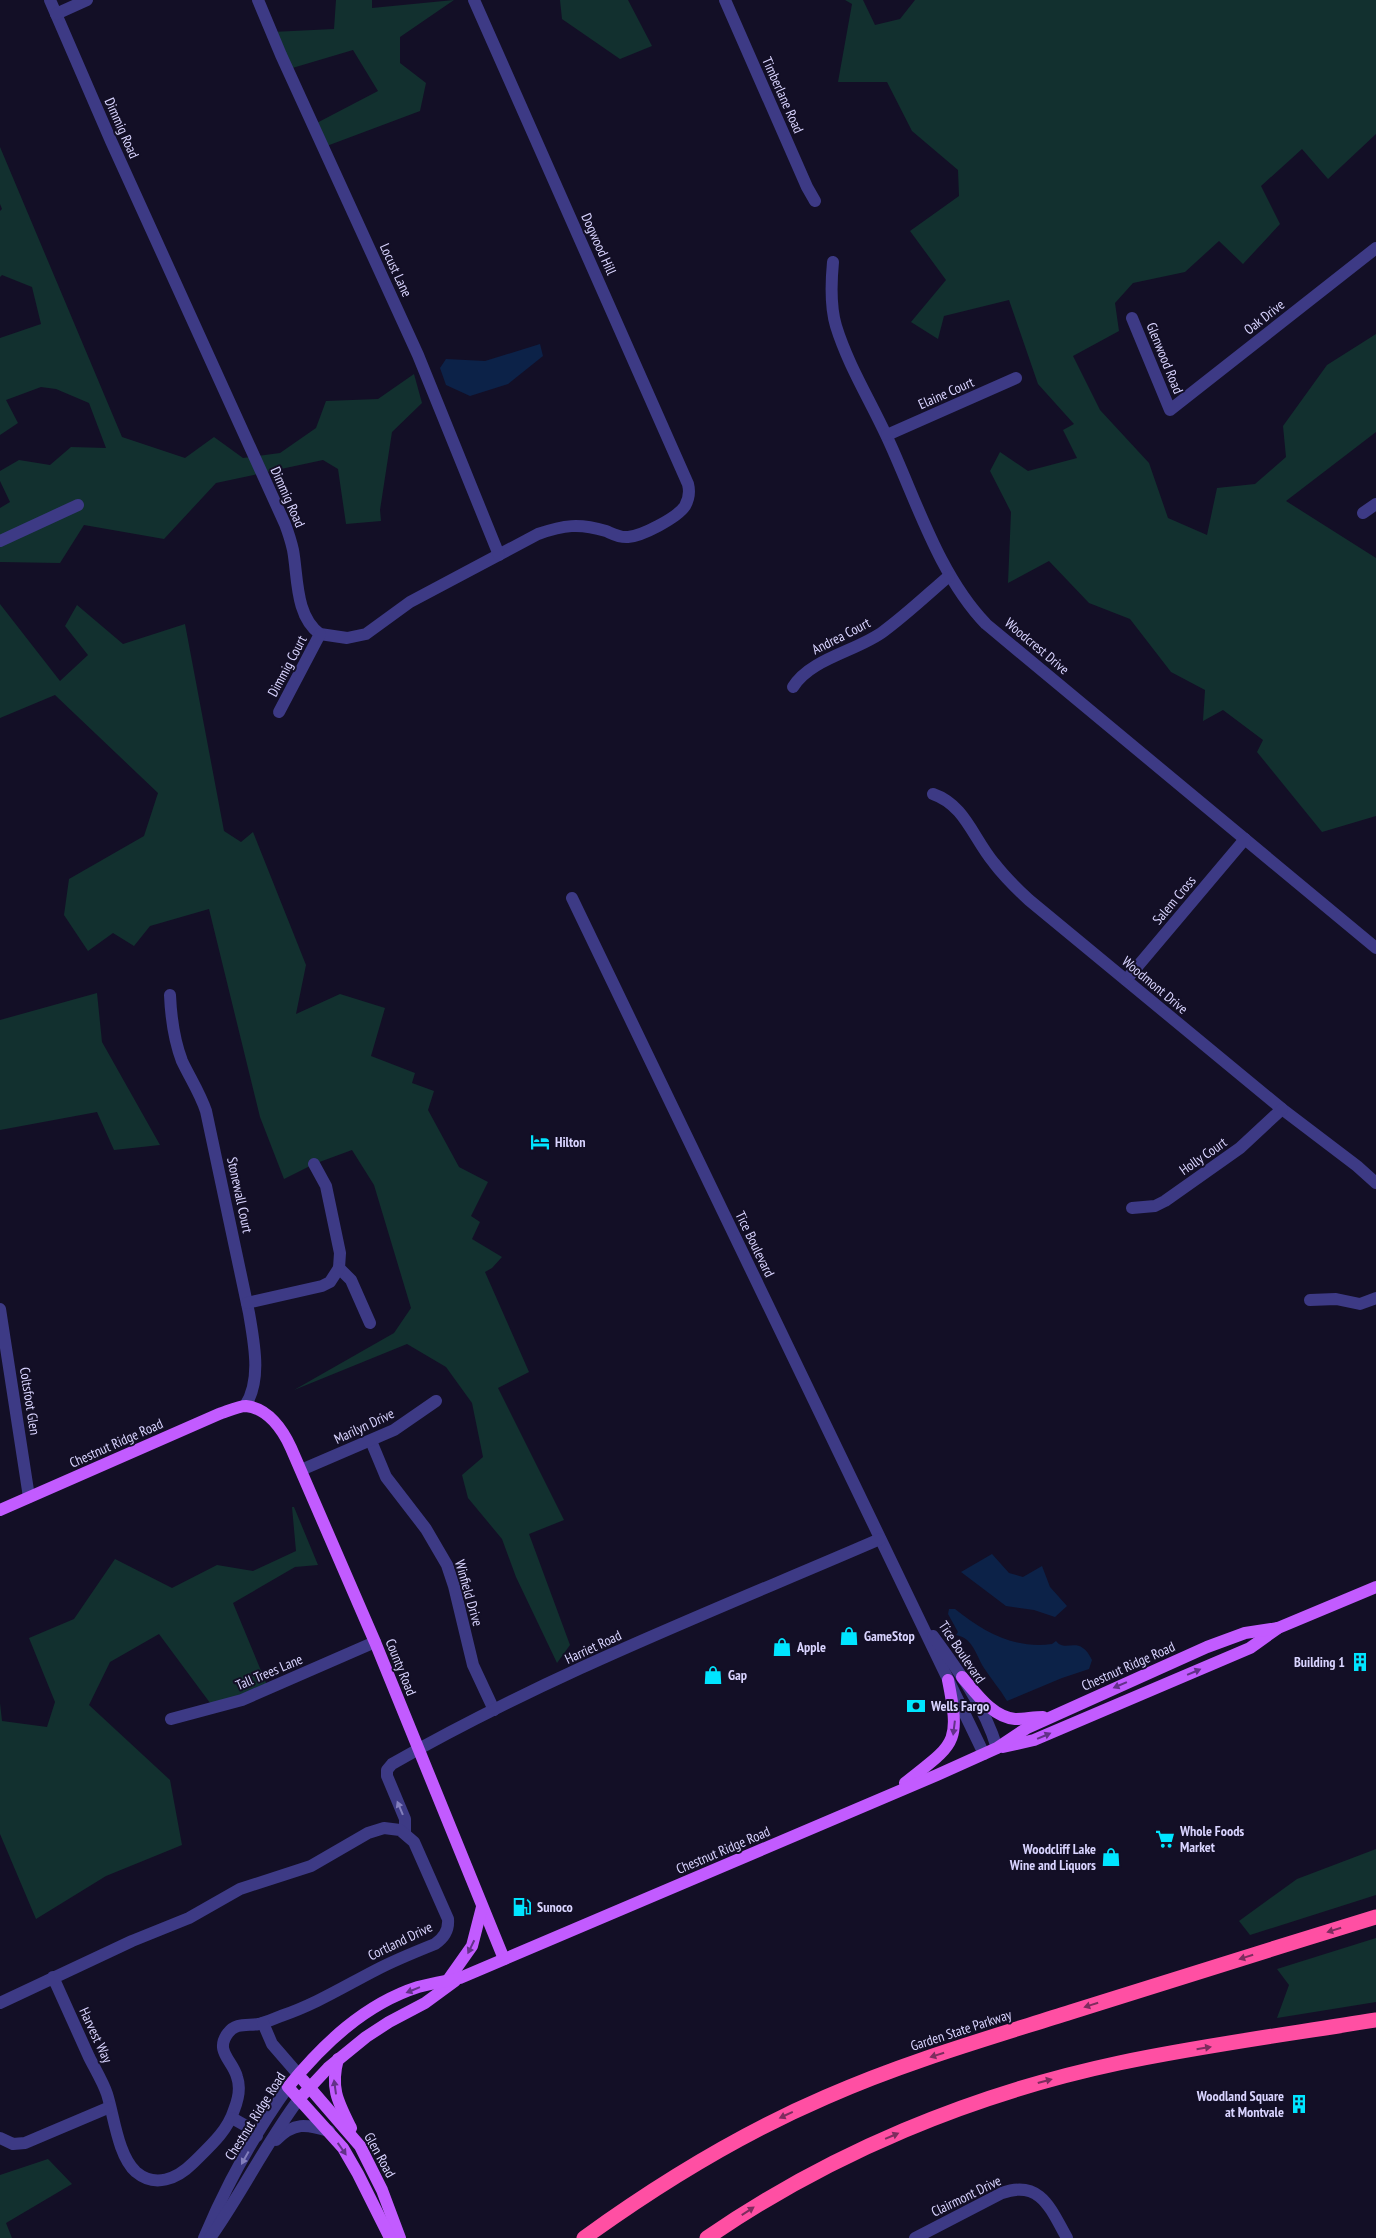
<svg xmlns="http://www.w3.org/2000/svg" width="1376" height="2238" viewBox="0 0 1376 2238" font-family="'PT Sans Narrow',sans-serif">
  <rect width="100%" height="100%" fill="#130f26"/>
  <!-- green -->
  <g fill="#12302f">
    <polygon points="336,0 372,0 372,8 454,0 400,37 400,63 426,83 420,111 324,147 311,126 378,91 353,50 289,69 272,32 334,29"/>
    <polygon points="560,0 628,0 652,46 620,59 562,19"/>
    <polygon points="845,0 863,0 875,25 900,19 915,0 1376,0 1376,134 1328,179 1302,149 1261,186 1280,224 1243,264 1219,241 1185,272 1133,283 1115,303 1119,331 1073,356 1100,410 1149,463 1168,518 1207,535 1217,488 1255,484 1286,457 1283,426 1327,365 1376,334 1376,432 1286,501 1376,558 1376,816 1322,832 1257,752 1263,740 1223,710 1203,721 1205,690 1171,672 1130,619 1089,603 1049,561 1008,583 1011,512 990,471 1000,452 1028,471 1077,458 1063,430 1074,424 1038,384 1009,300 944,316 938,339 911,322 946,280 910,231 959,196 958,170 912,131 887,82 838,82 852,4"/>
    <polygon points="0,147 122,437 185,458 214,437 243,458 280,453 316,428 326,401 378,399 414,374 422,403 392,432 380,510 381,521 346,524 338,469 323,460 216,483 164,539 84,525 60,563 0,562 0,508 10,502 0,481 0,471 19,460 50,465 71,447 106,448 89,403 56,389 41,387 6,400 18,423 0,435 0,338 41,324 32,287 2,275 0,277 0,211 2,209 0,204"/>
    <polygon points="0,604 60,681 88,655 65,626 77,605 123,644 185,624 224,831 241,842 253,832 306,965 296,1014 340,994 385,1008 371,1056 415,1073 412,1083 434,1091 428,1110 459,1167 488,1182 471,1216 480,1222 472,1239 502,1257 492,1268 485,1272 529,1372 498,1388 564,1520 529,1534 570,1645 557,1663 516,1577 502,1539 468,1498 462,1475 483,1457 472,1403 446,1367 407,1344 294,1390 394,1333 411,1308 374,1185 352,1150 314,1164 284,1179 260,1117 209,909 150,926 134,946 113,933 88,951 64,915 69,879 144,836 158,793 55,695 0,718"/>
    <polygon points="97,993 102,1042 160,1145 114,1150 97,1112 0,1130 0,1020"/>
    <polygon points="292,1507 294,1507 318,1565 295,1567 233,1603 269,1690 216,1711 159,1634 110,1662 89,1705 170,1780 182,1845 106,1876 36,1919 0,1834 0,1703 2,1721 47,1727 55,1702 29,1638 74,1619 115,1559 172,1588 217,1565 253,1571 296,1551"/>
    <polygon points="1376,1849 1376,1895 1250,1935 1239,1921 1297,1879"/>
    <polygon points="1376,1938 1376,2002 1277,2018 1289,1985 1277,1969"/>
    <polygon points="48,2159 72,2184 6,2223 12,2238 0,2238 0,2175"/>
  </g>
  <!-- water -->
  <g fill="#0c2248">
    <polygon points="540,344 543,356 508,384 470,396 446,385 440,368 446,359 485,361"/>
    <polygon points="992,1554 1009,1573 1023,1577 1042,1566 1050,1587 1067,1606 1055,1617 1034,1610 1006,1606 961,1572"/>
    <path d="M949,1609H955C984,1632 1013,1649 1052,1644L1056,1641C1066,1654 1079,1633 1092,1660L1089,1669L1062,1678L1007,1701C1000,1689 991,1679 984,1668C976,1655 973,1638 956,1635L958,1632L948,1614Z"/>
  </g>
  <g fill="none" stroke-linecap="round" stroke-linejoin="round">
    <!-- minor -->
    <g stroke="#3d3a85" stroke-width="12">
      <path d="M50,0L111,141L285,524C288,532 291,541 293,550C298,577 295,616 320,634L347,638L366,634L410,602L538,534C564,525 579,523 606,531C613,534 620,538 628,537C642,536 677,518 685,506C689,499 690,492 688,484L474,0"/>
      <polyline points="258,0 281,55 418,355 499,555"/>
      <polyline points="725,0 807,187 815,201"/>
      <polyline points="56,14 87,0"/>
      <path d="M833,262C831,283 830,306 836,326C848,365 870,400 887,437C916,499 938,574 986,624L1376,948"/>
      <polyline points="1132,318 1170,410 1376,248"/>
      <polyline points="887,435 1016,378"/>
      <polyline points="1363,513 1376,504"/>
      <polyline points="0,541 78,505"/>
      <path d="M793,687C811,658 858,651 884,631C907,614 928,594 949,576"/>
      <polyline points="279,712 320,634"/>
      <path d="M933,794C965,805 973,838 994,863C1004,876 1016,888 1029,900L1282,1109L1357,1166L1376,1183"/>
      <polyline points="572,898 984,1754"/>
      <polyline points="1126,980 1245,839"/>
      <path d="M170,995C171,1018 174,1040 182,1061C190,1078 200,1093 206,1111L249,1313C254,1343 262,1380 245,1406"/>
      <polyline points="314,1164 326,1186 340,1253 339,1268 351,1280 370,1323"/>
      <polyline points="1132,1208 1155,1206 1165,1201 1240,1148 1282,1109"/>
      <polyline points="1310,1300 1336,1299 1360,1304 1376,1298"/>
      <polyline points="247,1303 322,1286 330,1282 339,1268"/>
      <polyline points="0,1309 29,1497"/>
      <polyline points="371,1441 386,1477 426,1529 447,1565 454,1586 473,1665 494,1710"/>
      <polyline points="301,1470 394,1430 436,1401"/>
      <path d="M933,1636C958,1670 985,1707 997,1748"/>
      <polyline points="171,1719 242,1700 375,1642"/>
      <path d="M405,1832V1819L387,1776V1770L392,1764C547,1675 716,1610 880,1539"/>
      <path d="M0,2003L132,1941L189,1918L240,1889L311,1866L368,1833L384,1828L400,1830L414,1842L448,1919C449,1930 444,1938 435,1944C415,1952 395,1960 376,1970C343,1987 316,2004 281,2016C274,2019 266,2022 259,2024C248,2026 236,2022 228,2033C214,2051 233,2061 237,2077C241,2088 238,2100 234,2110C227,2132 209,2147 193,2163C177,2179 155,2188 136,2172C118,2156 114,2116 107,2094C103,2082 95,2069 89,2057C77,2030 65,2004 53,1977"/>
      <polyline points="263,2023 272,2044 298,2074"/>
      <polyline points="232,2118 248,2127 257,2136"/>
      <polyline points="0,2138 13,2144 25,2143 110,2107"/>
      <path d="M276,2140C294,2122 306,2124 329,2131"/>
      <path d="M204,2238C226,2186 255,2133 288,2087"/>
      <path d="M210,2238C242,2193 266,2143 299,2099"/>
      <path d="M915,2238L1002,2193C1041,2179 1051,2210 1067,2238"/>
    </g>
    <!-- major -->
    <g stroke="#c25bff" stroke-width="12">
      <path d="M0,1510L219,1414C226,1412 238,1406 246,1406C268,1408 283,1430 291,1448L375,1642L504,1959"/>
      <path d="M962,1677C976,1693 992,1717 1015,1719C1024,1719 1034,1717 1043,1717"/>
      <polyline points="1003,1747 1034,1740 1250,1648 1278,1628 1376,1587"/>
      <path d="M905,1783C955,1743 961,1745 948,1680"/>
      <polyline points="448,1980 472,1946 482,1907"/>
      <path d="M338,2059C330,2088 338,2102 351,2128"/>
      <polyline points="303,2080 360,2146 382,2190 400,2238"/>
      <polyline points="299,2099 328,2068 366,2037 389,2022 425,2003 455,1981"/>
      <path d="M390,2238L358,2174L343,2148L288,2087C323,2044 365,2004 418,1987C432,1983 446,1981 460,1978L937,1775L997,1748L1027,1728L1207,1647L1245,1633L1278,1628"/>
    </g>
    <!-- highway -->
    <g stroke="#ff4fa3" stroke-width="15">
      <path d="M584,2238C660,2183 740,2134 826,2097C905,2062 989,2038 1071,2012C1172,1980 1274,1948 1376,1917"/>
      <path d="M707,2238C830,2153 973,2094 1119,2063C1204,2045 1290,2034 1376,2020"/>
    </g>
  </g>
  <!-- one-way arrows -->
  <defs><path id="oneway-solid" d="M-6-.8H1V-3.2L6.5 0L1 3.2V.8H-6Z" transform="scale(1.25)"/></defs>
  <g fill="#623188">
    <use href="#oneway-solid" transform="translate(1194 1672) rotate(-23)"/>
    <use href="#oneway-solid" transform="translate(1120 1685) rotate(157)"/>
    <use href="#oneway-solid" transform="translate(954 1728) rotate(97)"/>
    <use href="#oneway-solid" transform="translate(1044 1736) rotate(-23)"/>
    <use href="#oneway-solid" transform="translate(471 1947) rotate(116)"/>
    <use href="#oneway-solid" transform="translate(413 1990) rotate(158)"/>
    <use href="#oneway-solid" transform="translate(335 2087) rotate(-98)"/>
    <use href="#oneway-solid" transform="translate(342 2149) rotate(55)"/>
  </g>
  <g fill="#837fbc">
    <use href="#oneway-solid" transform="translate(400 1808) rotate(-113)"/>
    <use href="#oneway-solid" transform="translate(245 2158) rotate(119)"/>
  </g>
  <g fill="#7d2c5e">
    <use href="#oneway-solid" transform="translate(1334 1930) rotate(163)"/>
    <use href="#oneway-solid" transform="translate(1246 1957) rotate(163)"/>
    <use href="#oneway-solid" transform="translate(1091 2005) rotate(163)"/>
    <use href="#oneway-solid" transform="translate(1204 2048) rotate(-9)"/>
    <use href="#oneway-solid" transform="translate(937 2055) rotate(162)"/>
    <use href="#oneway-solid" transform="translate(1045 2081) rotate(-15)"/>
    <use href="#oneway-solid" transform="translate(786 2115) rotate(155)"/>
    <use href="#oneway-solid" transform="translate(892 2136) rotate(-23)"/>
    <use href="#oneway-solid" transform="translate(748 2211) rotate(-33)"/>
  </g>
  <!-- icons -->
  <defs>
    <g id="hotel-bare" transform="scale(1.5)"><path d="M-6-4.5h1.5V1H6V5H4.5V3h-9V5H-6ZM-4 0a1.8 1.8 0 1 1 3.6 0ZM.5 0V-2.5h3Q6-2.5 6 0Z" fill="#00e5ff" stroke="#130f26" stroke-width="2.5" paint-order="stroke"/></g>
    <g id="shop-bare" transform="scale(1.5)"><path d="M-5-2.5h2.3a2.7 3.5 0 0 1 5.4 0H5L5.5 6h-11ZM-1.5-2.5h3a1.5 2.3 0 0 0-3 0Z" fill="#00e5ff" stroke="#130f26" stroke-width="2.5" paint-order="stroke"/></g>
    <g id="building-bare" transform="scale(1.5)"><path d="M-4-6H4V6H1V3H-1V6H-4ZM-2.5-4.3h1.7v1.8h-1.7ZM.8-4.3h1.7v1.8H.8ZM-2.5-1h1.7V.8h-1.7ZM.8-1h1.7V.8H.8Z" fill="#00e5ff" stroke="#130f26" stroke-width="2.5" paint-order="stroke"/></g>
    <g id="bank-bare" transform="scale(1.5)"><path d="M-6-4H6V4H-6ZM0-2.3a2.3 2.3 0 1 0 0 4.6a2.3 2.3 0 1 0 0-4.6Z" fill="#00e5ff" stroke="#130f26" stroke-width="2.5" paint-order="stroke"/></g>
    <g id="supermarket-bare" transform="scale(1.5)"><path d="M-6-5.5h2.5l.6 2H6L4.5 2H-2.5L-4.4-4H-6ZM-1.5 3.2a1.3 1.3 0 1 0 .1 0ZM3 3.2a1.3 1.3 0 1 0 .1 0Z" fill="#00e5ff" stroke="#130f26" stroke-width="2.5" paint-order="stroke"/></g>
    <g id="fuel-bare" transform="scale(1.5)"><path d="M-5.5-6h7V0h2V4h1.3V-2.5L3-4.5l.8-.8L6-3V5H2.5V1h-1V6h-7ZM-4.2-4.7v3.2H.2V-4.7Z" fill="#00e5ff" stroke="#130f26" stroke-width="2.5" paint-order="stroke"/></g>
  </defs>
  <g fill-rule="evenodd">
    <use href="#hotel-bare" x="540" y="1142"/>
    <use href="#shop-bare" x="849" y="1636"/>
    <use href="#shop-bare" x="782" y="1647"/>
    <use href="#building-bare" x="1360" y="1662"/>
    <use href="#shop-bare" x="713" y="1675"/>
    <use href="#bank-bare" x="916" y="1706"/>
    <use href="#supermarket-bare" x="1165" y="1839"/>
    <use href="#shop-bare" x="1111" y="1857"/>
    <use href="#fuel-bare" x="522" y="1907"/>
    <use href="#building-bare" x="1299" y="2104"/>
  </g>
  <g text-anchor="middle" stroke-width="4" stroke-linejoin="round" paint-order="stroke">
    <!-- street labels -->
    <g font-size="14" fill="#d9d4ff" stroke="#130f26">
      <text transform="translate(783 95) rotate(66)" y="5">Timberlane Road</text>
      <text transform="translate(122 128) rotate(66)" y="5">Dimmig Road</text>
      <text transform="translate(599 244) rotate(66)" y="5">Dogwood Hill</text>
      <text transform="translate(396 270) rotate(65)" y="5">Locust Lane</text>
      <text transform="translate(1264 317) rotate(-38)" y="5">Oak Drive</text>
      <text transform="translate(1165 358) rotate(68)" y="5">Glenwood Road</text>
      <text transform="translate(946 393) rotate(-24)" y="5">Elaine Court</text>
      <text transform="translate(288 497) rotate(66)" y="5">Dimmig Road</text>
      <text transform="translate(841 636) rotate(-27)" y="5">Andrea Court</text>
      <text transform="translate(1037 646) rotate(40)" y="5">Woodcrest Drive</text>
      <text transform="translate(287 666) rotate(-62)" y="5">Dimmig Court</text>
      <text transform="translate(1174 900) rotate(-50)" y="5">Salem Cross</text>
      <text transform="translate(1155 985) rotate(40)" y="5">Woodmont Drive</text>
      <text transform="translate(1203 1156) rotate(-35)" y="5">Holly Court</text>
      <text transform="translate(240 1195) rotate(78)" y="5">Stonewall Court</text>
      <text transform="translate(755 1244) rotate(64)" y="5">Tice Boulevard</text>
      <text transform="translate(30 1401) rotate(81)" y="5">Coltsfoot Glen</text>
      <text transform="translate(364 1426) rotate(-25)" y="5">Marilyn Drive</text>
      <text transform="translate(116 1443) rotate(-24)" y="5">Chestnut Ridge Road</text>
      <text transform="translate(469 1593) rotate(74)" y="5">Winfield Drive</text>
      <text transform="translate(593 1647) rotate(-25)" y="5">Harriet Road</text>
      <text transform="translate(962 1652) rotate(56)" y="5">Tice Boulevard</text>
      <text transform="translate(1128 1666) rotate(-24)" y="5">Chestnut Ridge Road</text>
      <text transform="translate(401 1667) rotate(68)" y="5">County Road</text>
      <text transform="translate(269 1672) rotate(-23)" y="5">Tall Trees Lane</text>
      <text transform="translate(723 1850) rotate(-23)" y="5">Chestnut Ridge Road</text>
      <text transform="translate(400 1941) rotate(-26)" y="5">Cortland Drive</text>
      <text transform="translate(961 2030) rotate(-18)" y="5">Garden State Parkway</text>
      <text transform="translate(96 2035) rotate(65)" y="5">Harvest Way</text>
      <text transform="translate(255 2116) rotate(-58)" y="5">Chestnut Ridge Road</text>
      <text transform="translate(380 2155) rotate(61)" y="5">Glen Road</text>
      <text transform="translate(966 2196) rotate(-26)" y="5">Clairmont Drive</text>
    </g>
    <!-- poi labels -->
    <g font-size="14" font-weight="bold" fill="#d9d4ff" stroke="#130f26" text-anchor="start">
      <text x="555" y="1147">Hilton</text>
      <text x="864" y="1641">GameStop</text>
      <text x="797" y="1652">Apple</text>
      <text x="1345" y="1667" text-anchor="end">Building 1</text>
      <text x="728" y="1680">Gap</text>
      <text x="931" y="1711">Wells Fargo</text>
      <text x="1180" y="1836">Whole Foods<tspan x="1180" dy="16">Market</tspan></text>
      <text x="1096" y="1854" text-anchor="end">Woodcliff Lake<tspan x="1096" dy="16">Wine and Liquors</tspan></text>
      <text x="537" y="1912">Sunoco</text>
      <text x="1284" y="2101" text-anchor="end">Woodland Square<tspan x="1284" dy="16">at Montvale</tspan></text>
    </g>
  </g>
</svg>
